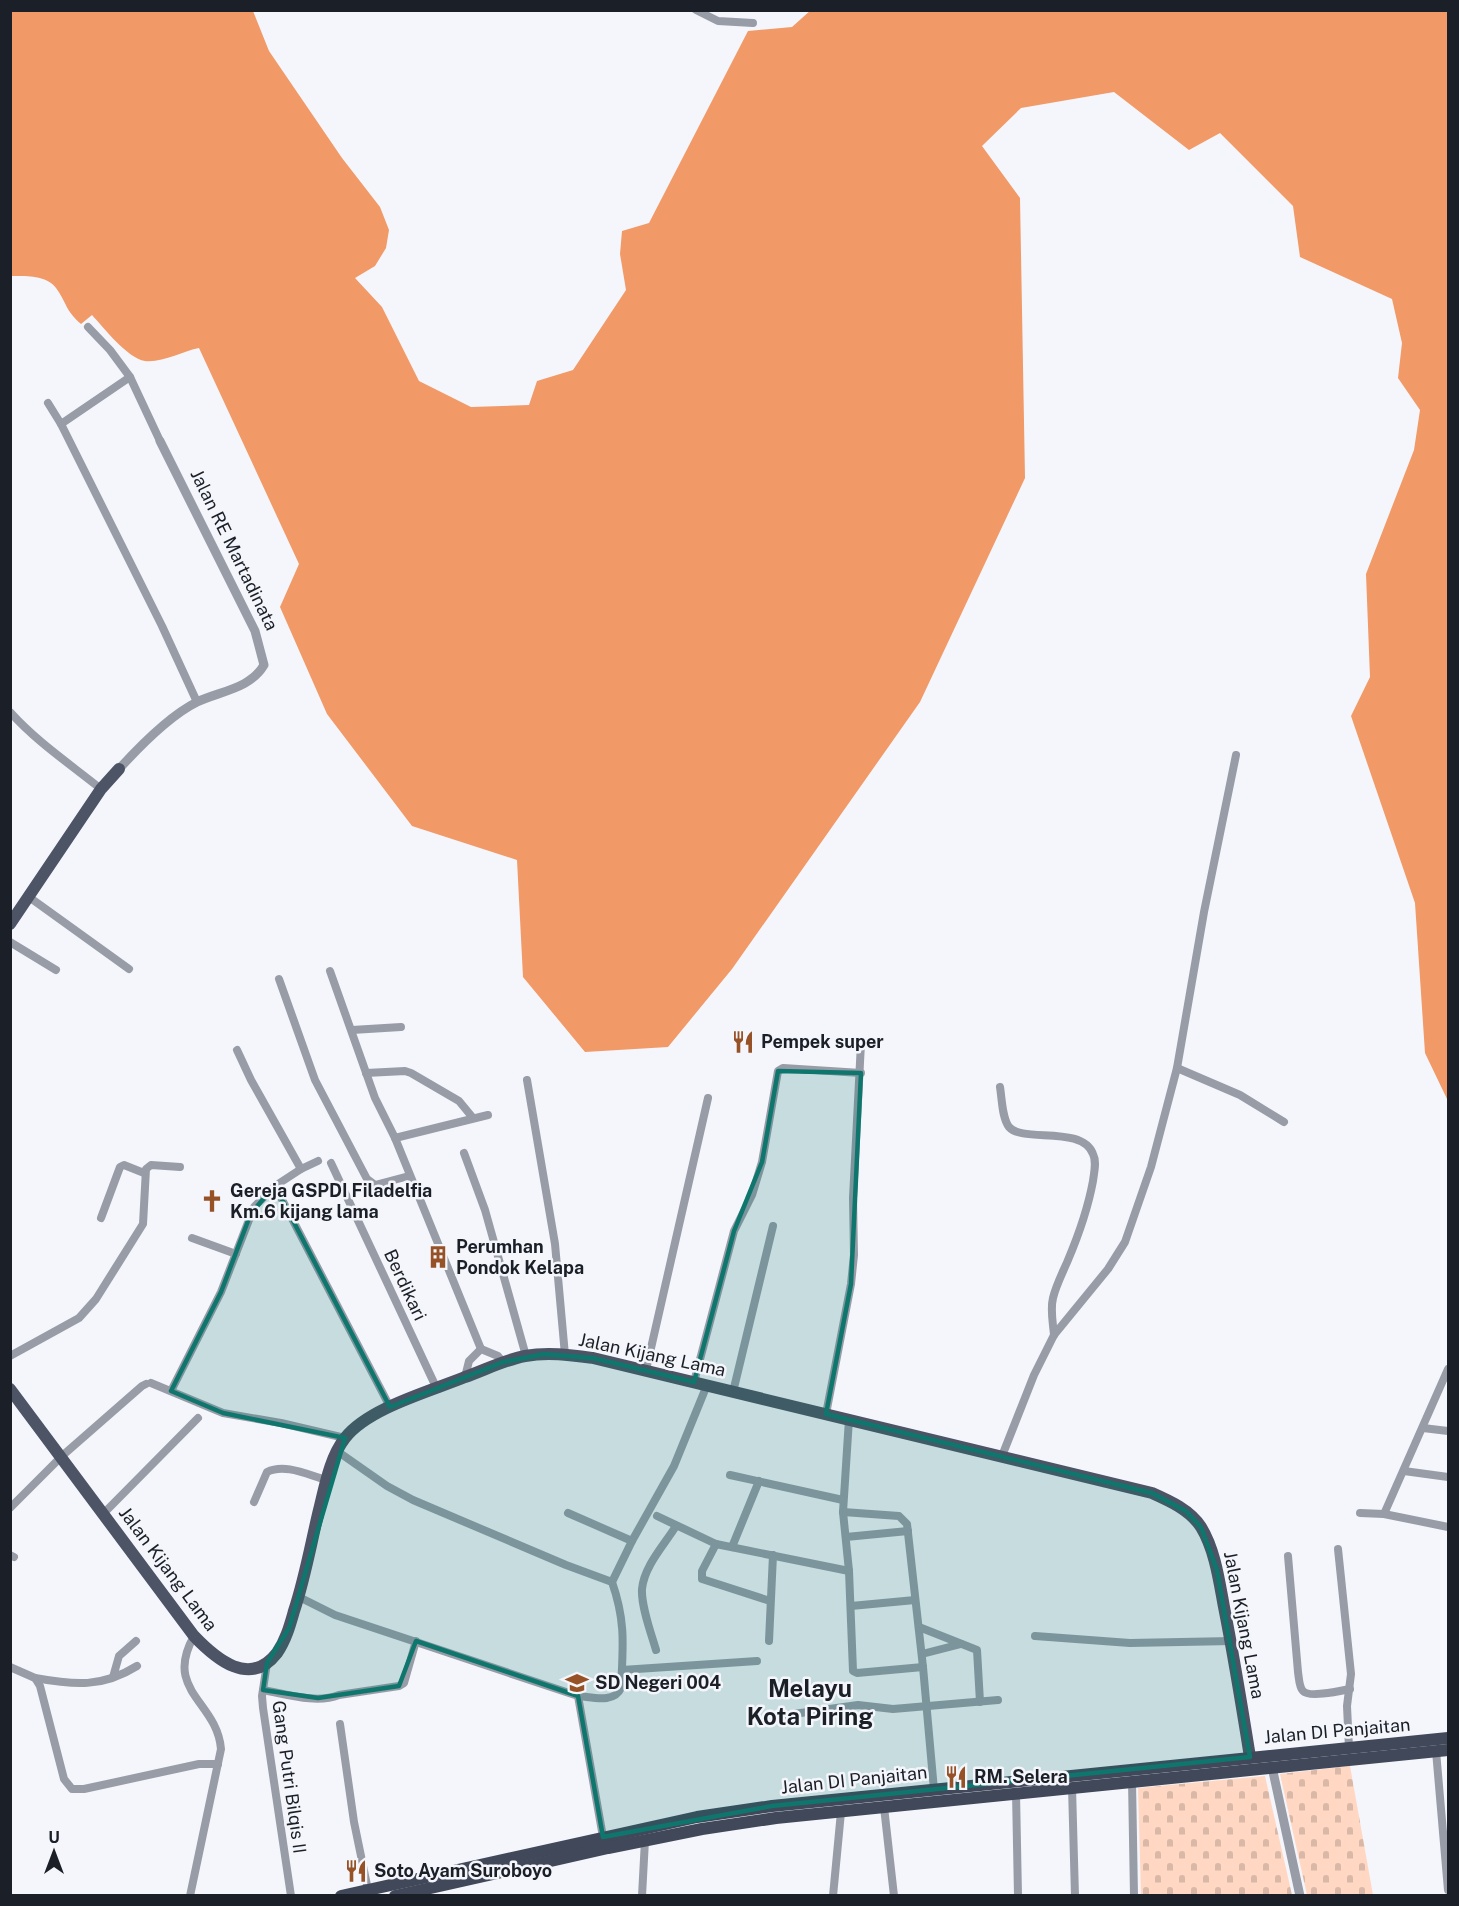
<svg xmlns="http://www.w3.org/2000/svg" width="1459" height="1906" viewBox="0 0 1459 1906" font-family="'Public Sans',sans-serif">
  <defs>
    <pattern id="cemetery-stones" width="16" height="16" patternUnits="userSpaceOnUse" patternTransform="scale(1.5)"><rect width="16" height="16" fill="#ffd7c2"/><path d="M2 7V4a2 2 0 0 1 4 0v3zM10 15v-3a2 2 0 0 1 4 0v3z" fill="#dab8a7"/></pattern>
  </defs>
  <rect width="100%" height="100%" fill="#f4f6fb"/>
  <!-- cemetery -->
  <g fill="url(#cemetery-stones)">
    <polygon points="1350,1766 1373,1895 1307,1895 1280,1774"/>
    <polygon points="1265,1776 1292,1895 1141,1895 1138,1788"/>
  </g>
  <!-- water -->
  <path fill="#f19967" d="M811,10L1448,11V1101L1425,1053L1415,903L1351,716L1370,677L1366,574L1414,450L1420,410L1398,378L1402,343L1392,299L1300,257L1293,206L1220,133L1189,150L1114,92L1021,108L982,146L1020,198L1025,478L920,702L732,969L668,1047L585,1052L523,977L517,860L412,826L327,714L280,607L299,564L199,348C183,351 162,363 145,361C127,358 104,328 92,315L81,324C65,310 67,303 56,288C47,275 25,276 11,276V11H253L269,51L342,158L380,207L389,230L386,248L375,266L355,278L382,307L419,381L471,407L529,405L537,381L573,370L626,290L620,254L622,231L649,223L748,31L792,27Z"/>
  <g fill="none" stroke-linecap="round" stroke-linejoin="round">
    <!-- minor -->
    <g stroke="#989ca7" stroke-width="8">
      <polyline points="696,10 718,21 753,23"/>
      <polyline points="88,327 110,350 130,377 160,441"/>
      <polyline points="48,403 61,424 162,626 197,702"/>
      <polyline points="61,424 130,377"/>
      <path d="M10,712C37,742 70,764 101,789"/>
      <polyline points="29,897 129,969"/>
      <polyline points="10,942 56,970"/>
      <polyline points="330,971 375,1098 395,1138 481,1349"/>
      <polyline points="279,979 315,1080 367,1179 375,1185 409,1176"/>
      <polyline points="352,1030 401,1027"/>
      <polyline points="237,1050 251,1080 301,1169"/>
      <polyline points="1177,1068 1240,1095 1284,1122"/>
      <polyline points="366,1073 405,1071 411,1073 459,1101 473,1118"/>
      <polyline points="527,1080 555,1244 565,1355"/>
      <path d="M1000,1087C1002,1099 1002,1118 1009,1127C1023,1143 1082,1125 1093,1154C1097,1162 1094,1172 1093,1181C1088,1208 1079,1234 1068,1260C1063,1272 1056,1285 1053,1298C1050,1310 1053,1323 1054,1335"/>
      <polyline points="395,1138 488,1115"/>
      <polyline points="464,1153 485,1210 526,1356"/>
      <polyline points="331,1163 436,1387"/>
      <polyline points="275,1186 390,1407"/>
      <polyline points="101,1218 120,1167 124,1165 144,1173"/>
      <polyline points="192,1238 236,1254"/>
      <polyline points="10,1356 79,1318 96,1299 143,1224 146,1169 151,1165 180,1167"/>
      <polyline points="1448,1369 1384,1514 1448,1527"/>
      <polyline points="646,1370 708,1098"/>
      <polyline points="465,1377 469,1361 481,1349 498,1356 503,1362"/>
      <polyline points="694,1382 734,1231 752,1195 762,1162 778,1071 783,1068 861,1073"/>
      <polyline points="151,1383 223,1413 281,1423 345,1438"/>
      <polyline points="171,1391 221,1292 254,1207 275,1186 301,1169 318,1161"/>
      <polyline points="733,1392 773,1226"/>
      <polyline points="826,1414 851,1284 854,1255 853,1198 861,1043"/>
      <polyline points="849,1419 843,1512 849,1571 853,1671 857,1673 923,1667"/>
      <polyline points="1423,1428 1448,1431"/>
      <polyline points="1002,1456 1034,1375 1054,1335 1108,1269 1125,1242 1151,1167 1177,1068 1204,912 1236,755"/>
      <polyline points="1404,1471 1448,1477"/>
      <polyline points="730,1475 843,1500"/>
      <path d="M254,1502L267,1472C285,1463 308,1475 326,1480"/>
      <polyline points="10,1508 62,1456 142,1386 146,1384"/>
      <polyline points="843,1512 899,1516 907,1524 923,1667 934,1790"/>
      <polyline points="104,1513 198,1418"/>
      <polyline points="568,1513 632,1541 612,1582"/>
      <polyline points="1360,1513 1384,1514"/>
      <polyline points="657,1516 716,1544 849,1571"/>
      <polyline points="846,1537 908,1531"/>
      <polyline points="632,1541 674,1466 707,1385"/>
      <polyline points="716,1544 702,1571 702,1579 770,1601"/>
      <polyline points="732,1547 759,1481"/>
      <polyline points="1338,1549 1351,1674 1347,1706 1349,1748"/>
      <polyline points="10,1555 14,1557"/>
      <path d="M1288,1556L1298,1672C1299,1678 1299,1687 1303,1691C1309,1698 1340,1691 1350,1689"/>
      <path d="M299,1597L335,1615L578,1696C592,1697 614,1704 621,1688C623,1646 626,1622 612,1582L566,1565L413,1500L387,1486L337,1451"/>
      <polyline points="851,1606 915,1600"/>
      <polyline points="919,1627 977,1650 980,1702"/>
      <polyline points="1035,1636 1130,1643 1232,1641"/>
      <polyline points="769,1641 773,1555"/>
      <path d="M656,1650C651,1633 641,1606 642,1589C644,1566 665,1544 676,1526"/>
      <polyline points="922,1654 961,1644"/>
      <polyline points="267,1663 262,1696 263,1708 291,1896"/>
      <polyline points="10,1667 35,1678 40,1686 64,1779 72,1789 84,1789 199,1764 218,1764"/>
      <polyline points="622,1670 757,1661"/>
      <polyline points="113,1677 119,1656 136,1641"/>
      <path d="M35,1678C74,1685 102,1688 137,1666"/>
      <path d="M263,1690C286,1694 316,1704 339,1695L399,1686L404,1683L416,1641"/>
      <polyline points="578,1696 603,1837"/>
      <polyline points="772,1717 858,1705 893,1709 998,1700"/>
      <polyline points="340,1724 354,1822 368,1890"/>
      <polyline points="1436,1751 1448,1890"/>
      <polyline points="1132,1781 1134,1896"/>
      <polyline points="1072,1787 1075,1896"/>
      <polyline points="1016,1793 1018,1896"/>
      <polyline points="884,1807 894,1896"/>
      <path d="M190,1896L221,1749C217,1701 163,1691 194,1636"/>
      <polyline points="642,1896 645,1840"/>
      <polyline points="833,1896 841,1812"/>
    </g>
    <!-- tertiary -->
    <g stroke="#989ca7" stroke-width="9">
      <path d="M119,769C139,747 171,715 197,702C220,691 250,689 264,665L255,631L160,441"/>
      <polyline points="1272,1767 1300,1896"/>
    </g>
    <!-- primary -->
    <g stroke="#4c5465" stroke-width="12">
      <polyline points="10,924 101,789 119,769"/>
      <path d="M10,1389L194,1636C216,1659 250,1688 277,1653C286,1640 290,1625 294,1611C305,1578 311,1543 319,1510C325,1486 330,1457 345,1438C368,1408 431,1391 465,1377C485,1370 504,1360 525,1356C548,1352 570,1355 593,1358L1152,1493C1170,1501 1190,1510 1201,1527C1215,1550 1219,1580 1224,1607C1234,1657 1242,1707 1250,1757"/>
    </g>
    <!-- trunk -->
    <g stroke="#40485a" stroke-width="12">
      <polyline points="341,1896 697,1817 772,1806 1448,1738"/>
      <polyline points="395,1896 608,1848 702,1829 776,1818 1448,1750"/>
    </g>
  </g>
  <!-- marked area -->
  <path fill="#0f766e" fill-opacity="0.2" stroke="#0f766e" stroke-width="4.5" stroke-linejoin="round" d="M778,1071L861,1073L851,1284L826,1414L1152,1493L1186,1511L1201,1527L1217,1570L1250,1757L772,1806L603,1837L578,1696L416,1641L399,1686L318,1698L263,1690L267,1663L289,1628L345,1438L223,1413L171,1391L221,1292L251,1213L275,1186L390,1407L503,1362L544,1354L593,1358L694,1382L734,1231L762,1162Z"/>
  <!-- icons -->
  <defs>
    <g id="restaurant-bare" transform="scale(1.8)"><path d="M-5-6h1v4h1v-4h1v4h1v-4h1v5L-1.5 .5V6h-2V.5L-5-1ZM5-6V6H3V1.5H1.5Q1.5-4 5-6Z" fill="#965126" stroke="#f4f6fb" stroke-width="2.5" paint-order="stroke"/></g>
    <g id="church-bare" transform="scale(1.8)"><path d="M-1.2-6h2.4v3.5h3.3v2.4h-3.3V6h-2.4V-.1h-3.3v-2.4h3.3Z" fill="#965126" stroke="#f4f6fb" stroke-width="2.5" paint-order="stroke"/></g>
    <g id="building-bare" transform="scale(1.8)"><path d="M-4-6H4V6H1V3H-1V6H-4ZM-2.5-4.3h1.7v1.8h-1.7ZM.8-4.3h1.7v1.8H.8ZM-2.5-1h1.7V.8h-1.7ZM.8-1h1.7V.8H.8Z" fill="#965126" stroke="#f4f6fb" stroke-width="2.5" paint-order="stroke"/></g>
    <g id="school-bare" transform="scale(1.8)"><path d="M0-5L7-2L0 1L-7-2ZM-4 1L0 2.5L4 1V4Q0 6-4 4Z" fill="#965126" stroke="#f4f6fb" stroke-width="2.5" paint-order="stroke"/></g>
  </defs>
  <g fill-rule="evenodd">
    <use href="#restaurant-bare" x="743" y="1042"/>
    <use href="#church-bare" x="212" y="1201"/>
    <use href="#building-bare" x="438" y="1257"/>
    <use href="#school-bare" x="577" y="1683"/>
    <use href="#restaurant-bare" x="956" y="1777"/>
    <use href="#restaurant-bare" x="356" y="1871"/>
  </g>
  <g text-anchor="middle" stroke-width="5" stroke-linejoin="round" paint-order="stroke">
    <!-- street labels -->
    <g font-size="18" fill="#1b1f27" stroke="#f4f6fb">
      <text transform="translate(234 550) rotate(64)" y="6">Jalan RE Martadinata</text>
      <text transform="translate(405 1285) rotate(65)" y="6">Berdikari</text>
      <text transform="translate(652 1355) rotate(12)" y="6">Jalan Kijang Lama</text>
      <text transform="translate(168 1569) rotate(53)" y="6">Jalan Kijang Lama</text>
      <text transform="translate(1244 1625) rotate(79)" y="6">Jalan Kijang Lama</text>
      <text transform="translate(1337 1731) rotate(-5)" y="6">Jalan DI Panjaitan</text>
      <text transform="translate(289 1777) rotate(82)" y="6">Gang Putri Bilqis II</text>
      <text transform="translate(854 1780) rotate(-6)" y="6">Jalan DI Panjaitan</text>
    </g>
    <!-- poi labels -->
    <g font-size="18" font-weight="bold" fill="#1b1f27" stroke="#f4f6fb" text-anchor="start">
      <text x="761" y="1048">Pempek super</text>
      <text x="230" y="1197">Gereja GSPDI Filadelfia<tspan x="230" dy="21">Km.6 kijang lama</tspan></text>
      <text x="456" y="1253">Perumhan<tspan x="456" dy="21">Pondok Kelapa</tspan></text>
      <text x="595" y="1689">SD Negeri 004</text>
      <text x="974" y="1783">RM. Selera</text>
      <text x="374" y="1877">Soto Ayam Suroboyo</text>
    </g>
    <!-- district labels -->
    <g font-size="24" font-weight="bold" fill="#1b1f27" stroke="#f4f6fb">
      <text x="810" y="1697">Melayu<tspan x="810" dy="28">Kota Piring</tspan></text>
    </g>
  </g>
  <!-- border -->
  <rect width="1459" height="1906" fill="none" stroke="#1b1f27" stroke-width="24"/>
  <!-- north arrow -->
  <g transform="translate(54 1852)" stroke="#f4f6fb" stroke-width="4.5" paint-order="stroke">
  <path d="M0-4.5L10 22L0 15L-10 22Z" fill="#1b1f27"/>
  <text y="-9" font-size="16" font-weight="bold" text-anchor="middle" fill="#1b1f27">U</text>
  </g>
</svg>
